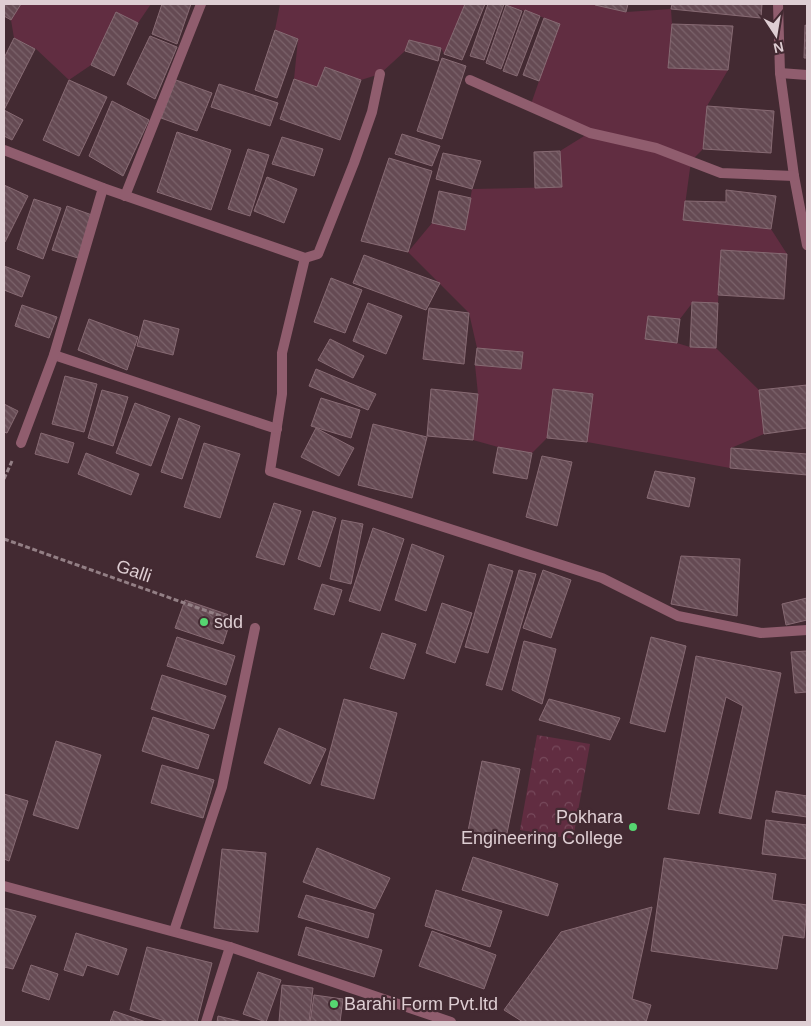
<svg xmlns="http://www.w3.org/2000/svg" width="811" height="1026" viewBox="0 0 811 1026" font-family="Arial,sans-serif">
  <defs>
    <pattern id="forest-crowns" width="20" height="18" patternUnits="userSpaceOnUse" patternTransform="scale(1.25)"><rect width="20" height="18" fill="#612d41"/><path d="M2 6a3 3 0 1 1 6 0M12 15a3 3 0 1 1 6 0" fill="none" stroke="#774a5c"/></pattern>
    <pattern id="building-back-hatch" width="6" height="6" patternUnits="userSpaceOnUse" patternTransform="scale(1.25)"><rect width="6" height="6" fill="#654a53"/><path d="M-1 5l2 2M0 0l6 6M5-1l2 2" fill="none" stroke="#7b636b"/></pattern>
  </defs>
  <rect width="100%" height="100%" fill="#432a32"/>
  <!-- grass -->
  <g fill="#612d41">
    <polygon points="21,4 151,4 138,23 116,12 91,65 69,80 36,49 14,38 11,20"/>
    <polygon points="280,4 465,4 444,54 441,48 409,40 405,51 380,74 361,80 325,67 317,87 294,79 298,39 275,30"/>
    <path d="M505,4H595V5L626,12L671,9L672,24L668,68L728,70L707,106L703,149L691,161L683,220L771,229L787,254L721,250L718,303L693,302L680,319L648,316L645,339L677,343L690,347L716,348L759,390L764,434L731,448L730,468L587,442L593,394L553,389L547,438L532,453L498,447L473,440L478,394L475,365L521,369L523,352L477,348L469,313L408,252L432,223L465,229L472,189L561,187L560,151L589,133L530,107L539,81L544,18C532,12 519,10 506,5Z"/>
  </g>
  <!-- forest -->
  <polygon fill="url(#forest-crowns)" points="537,735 590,744 573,839 520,830"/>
  <!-- building -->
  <g fill="url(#building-back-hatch)" stroke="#876a73">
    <polygon points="4,4 21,4 11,20 4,16"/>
    <polygon points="162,4 191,4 177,44 152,34"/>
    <polygon points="465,4 485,4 462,60 444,54"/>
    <polygon points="488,4 504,4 484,60 470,56"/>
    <polygon points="595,4 628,4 626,12 595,5"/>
    <polygon points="672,4 762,4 761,18 671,9"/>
    <polygon points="506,5 522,11 501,69 486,63"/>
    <polygon points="525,10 540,16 517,76 503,71"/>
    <polygon points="116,12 138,23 114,76 91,65"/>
    <polygon points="544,18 560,24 539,81 523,75"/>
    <polygon points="672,24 733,26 728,70 668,68"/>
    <polygon points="805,25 807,26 807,58 804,58"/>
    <polygon points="275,30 298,39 277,98 255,90"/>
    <polygon points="150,36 177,47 155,99 127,84"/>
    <polygon points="14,38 35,49 4,110 4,58"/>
    <polygon points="409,40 441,48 438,61 405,51"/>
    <polygon points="442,58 466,66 442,139 417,131"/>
    <polygon points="325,67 361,80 340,140 280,119 294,79 317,87"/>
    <polygon points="69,80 107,97 79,156 43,140"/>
    <polygon points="176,80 212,93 197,131 161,118"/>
    <polygon points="219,84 278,103 270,126 211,107"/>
    <polygon points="112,101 149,120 123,176 89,156"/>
    <polygon points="707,106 774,111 771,153 703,149"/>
    <polygon points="4,110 23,120 12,140 4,136"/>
    <polygon points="177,132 231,150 211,210 157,192"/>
    <polygon points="402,134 440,146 432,166 395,154"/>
    <polygon points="282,137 323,149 314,176 272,164"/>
    <polygon points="248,149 269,155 250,216 228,209"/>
    <polygon points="560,151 562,187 535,188 534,152"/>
    <polygon points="443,153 481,161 472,189 436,179"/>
    <polygon points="389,158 432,171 408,252 361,241"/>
    <polygon points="267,177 297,189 284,223 254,211"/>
    <polygon points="4,185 28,196 5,242 4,241"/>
    <polygon points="726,190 776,196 771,229 683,220 685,201 726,202"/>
    <polygon points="439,191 471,198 465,230 432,223"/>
    <polygon points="34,199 61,208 43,259 17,249"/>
    <polygon points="67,206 92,215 78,258 52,250"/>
    <polygon points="721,250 787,254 784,299 718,295"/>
    <polygon points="364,255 440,283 426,310 353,283"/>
    <polygon points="4,266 30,276 22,297 4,290"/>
    <polygon points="331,278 362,290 345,333 314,322"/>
    <polygon points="692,302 718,303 716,348 690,347"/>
    <polygon points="368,303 402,316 386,354 353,341"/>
    <polygon points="22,305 57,317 49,338 15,326"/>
    <polygon points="429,308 469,313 464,364 423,359"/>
    <polygon points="648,316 680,319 677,343 645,339"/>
    <polygon points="89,319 138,337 127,370 78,350"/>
    <polygon points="144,320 179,329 173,355 137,346"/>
    <polygon points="330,339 364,356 353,378 318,360"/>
    <polygon points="477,348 523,352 521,369 475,365"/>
    <polygon points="316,369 376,394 368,410 309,386"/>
    <polygon points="65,376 97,384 84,432 52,424"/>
    <polygon points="807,385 807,428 764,434 759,390"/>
    <polygon points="431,389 478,394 473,440 427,436"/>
    <polygon points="553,389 593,394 587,442 547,438"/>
    <polygon points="102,390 128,397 113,446 88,438"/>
    <polygon points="321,398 360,410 351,438 311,426"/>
    <polygon points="135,403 170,416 151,466 116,453"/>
    <polygon points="4,404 18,411 7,433 4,432"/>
    <polygon points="179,418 200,426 182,479 161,472"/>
    <polygon points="373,424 427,437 412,498 358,485"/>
    <polygon points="316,428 354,448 339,476 301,457"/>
    <polygon points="41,433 74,443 68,463 35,454"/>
    <polygon points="204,443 240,454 220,518 184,507"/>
    <polygon points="498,447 532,453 527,479 493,473"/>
    <polygon points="731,448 807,454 807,475 730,468"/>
    <polygon points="86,453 139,474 131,495 78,474"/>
    <polygon points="542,456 572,462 557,526 526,517"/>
    <polygon points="655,471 695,478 689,507 647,498"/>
    <polygon points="274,503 301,511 284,565 256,557"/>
    <polygon points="313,511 336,518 320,567 298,559"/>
    <polygon points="342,520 363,524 351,584 330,579"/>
    <polygon points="373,528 404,539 380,611 349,601"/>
    <polygon points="412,544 444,556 426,611 395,600"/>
    <polygon points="681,556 740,559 737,616 671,604"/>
    <polygon points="489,564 513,571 488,653 465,647"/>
    <polygon points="519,570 536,574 502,690 486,685"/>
    <polygon points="543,570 571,580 551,638 523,628"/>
    <polygon points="322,584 342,590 334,615 314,609"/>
    <polygon points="807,598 807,620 786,625 782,604"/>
    <polygon points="185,600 232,616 223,644 175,628"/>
    <polygon points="442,603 472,613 455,663 426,653"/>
    <polygon points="382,633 416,644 404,679 370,668"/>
    <polygon points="177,637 235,656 226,685 167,666"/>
    <polygon points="651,637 686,646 665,732 630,723"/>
    <polygon points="524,641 556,649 542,704 512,690"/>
    <polygon points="807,651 807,692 795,693 791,652"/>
    <polygon points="696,656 781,673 751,819 719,813 743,706 726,697 699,814 668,809"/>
    <polygon points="162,675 226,696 214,729 151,709"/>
    <polygon points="344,699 397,713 374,799 321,785"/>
    <polygon points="549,699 620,718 610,740 539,720"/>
    <polygon points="153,717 209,735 198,769 142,751"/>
    <polygon points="279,728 326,749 310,784 264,763"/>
    <polygon points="56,741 101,755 78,829 33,815"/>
    <polygon points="482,761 520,769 506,838 468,831"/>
    <polygon points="162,765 214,780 203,818 151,803"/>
    <polygon points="776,791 807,796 807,817 772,812"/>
    <polygon points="4,794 28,801 9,861 4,859"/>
    <polygon points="766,820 807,825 807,859 762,854"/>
    <polygon points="317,848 390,878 375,909 303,882"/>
    <polygon points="222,849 266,853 258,932 214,928"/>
    <polygon points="473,857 558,884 548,916 462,890"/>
    <polygon points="664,858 776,874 772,900 807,905 804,938 783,935 777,969 651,951"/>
    <polygon points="436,890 502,911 490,947 425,926"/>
    <polygon points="306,895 374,914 368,938 298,917"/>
    <polygon points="652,907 632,999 651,1005 646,1022 523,1022 504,1010 561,932"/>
    <polygon points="4,908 36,916 13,969 4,967"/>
    <polygon points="306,927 382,950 374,977 298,955"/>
    <polygon points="432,931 496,955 484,989 419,966"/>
    <polygon points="76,933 127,949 118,975 87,965 83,976 64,970"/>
    <polygon points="147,947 212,963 197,1022 168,1022 130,1010"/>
    <polygon points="31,965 58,974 49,1000 22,991"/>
    <polygon points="258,972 281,980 266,1022 243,1014"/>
    <polygon points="282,985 313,988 309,1022 279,1022"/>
    <polygon points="314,995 343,999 340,1022 310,1022"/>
    <polygon points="114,1011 146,1022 110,1022"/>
    <polygon points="218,1016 243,1022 217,1022"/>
  </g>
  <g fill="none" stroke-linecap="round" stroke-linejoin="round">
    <!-- path -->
    <g stroke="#937f85" stroke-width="3" stroke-dasharray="5 2.5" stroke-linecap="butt">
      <polyline points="4,479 12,461"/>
      <polyline points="4,539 235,621"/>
    </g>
    <!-- street -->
    <g stroke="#905d6e" stroke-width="10">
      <polyline points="778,4 780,73 794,176 807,245"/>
      <polyline points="780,73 807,75"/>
      <polyline points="470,80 590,133 656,148 721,173 794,176"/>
      <polyline points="4,150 103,188 305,258 318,254 354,163 372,112 380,74"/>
      <polyline points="125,196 201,4"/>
      <polyline points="305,258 282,353 282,394 270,471 602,578 678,616 761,633 807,630"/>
      <polyline points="54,355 277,429"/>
      <polyline points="21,443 54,355 103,188"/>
      <polyline points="4,886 230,947 451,1022"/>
      <polyline points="174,931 222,787 255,628"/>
      <polyline points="206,1022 230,947"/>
    </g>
  </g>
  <!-- markers -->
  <g fill="#56d671" stroke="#432a32" stroke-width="2">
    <circle cx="204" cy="622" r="5"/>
    <circle cx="633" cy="827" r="5"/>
    <circle cx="334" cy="1004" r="5"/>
  </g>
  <g text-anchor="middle" stroke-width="4.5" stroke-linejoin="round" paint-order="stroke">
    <!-- street labels -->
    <g font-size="18" fill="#deced3" stroke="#432a32">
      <text transform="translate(134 571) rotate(19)" y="6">Galli</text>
    </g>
    <!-- poi labels -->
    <g font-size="18" fill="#deced3" stroke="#432a32" text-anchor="start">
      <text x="214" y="628">sdd</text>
      <text x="623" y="823" text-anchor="end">Pokhara<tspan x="623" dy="21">Engineering College</tspan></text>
      <text x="344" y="1010">Barahi Form Pvt.ltd</text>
    </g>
  </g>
  <!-- border -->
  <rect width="811" height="1026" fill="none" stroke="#deced3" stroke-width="10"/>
  <!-- north arrow -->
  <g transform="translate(776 35) rotate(168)" stroke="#432a32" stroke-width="4" paint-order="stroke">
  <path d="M0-4L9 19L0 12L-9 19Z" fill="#deced3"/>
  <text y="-8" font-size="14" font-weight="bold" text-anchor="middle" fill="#deced3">N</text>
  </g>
</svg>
